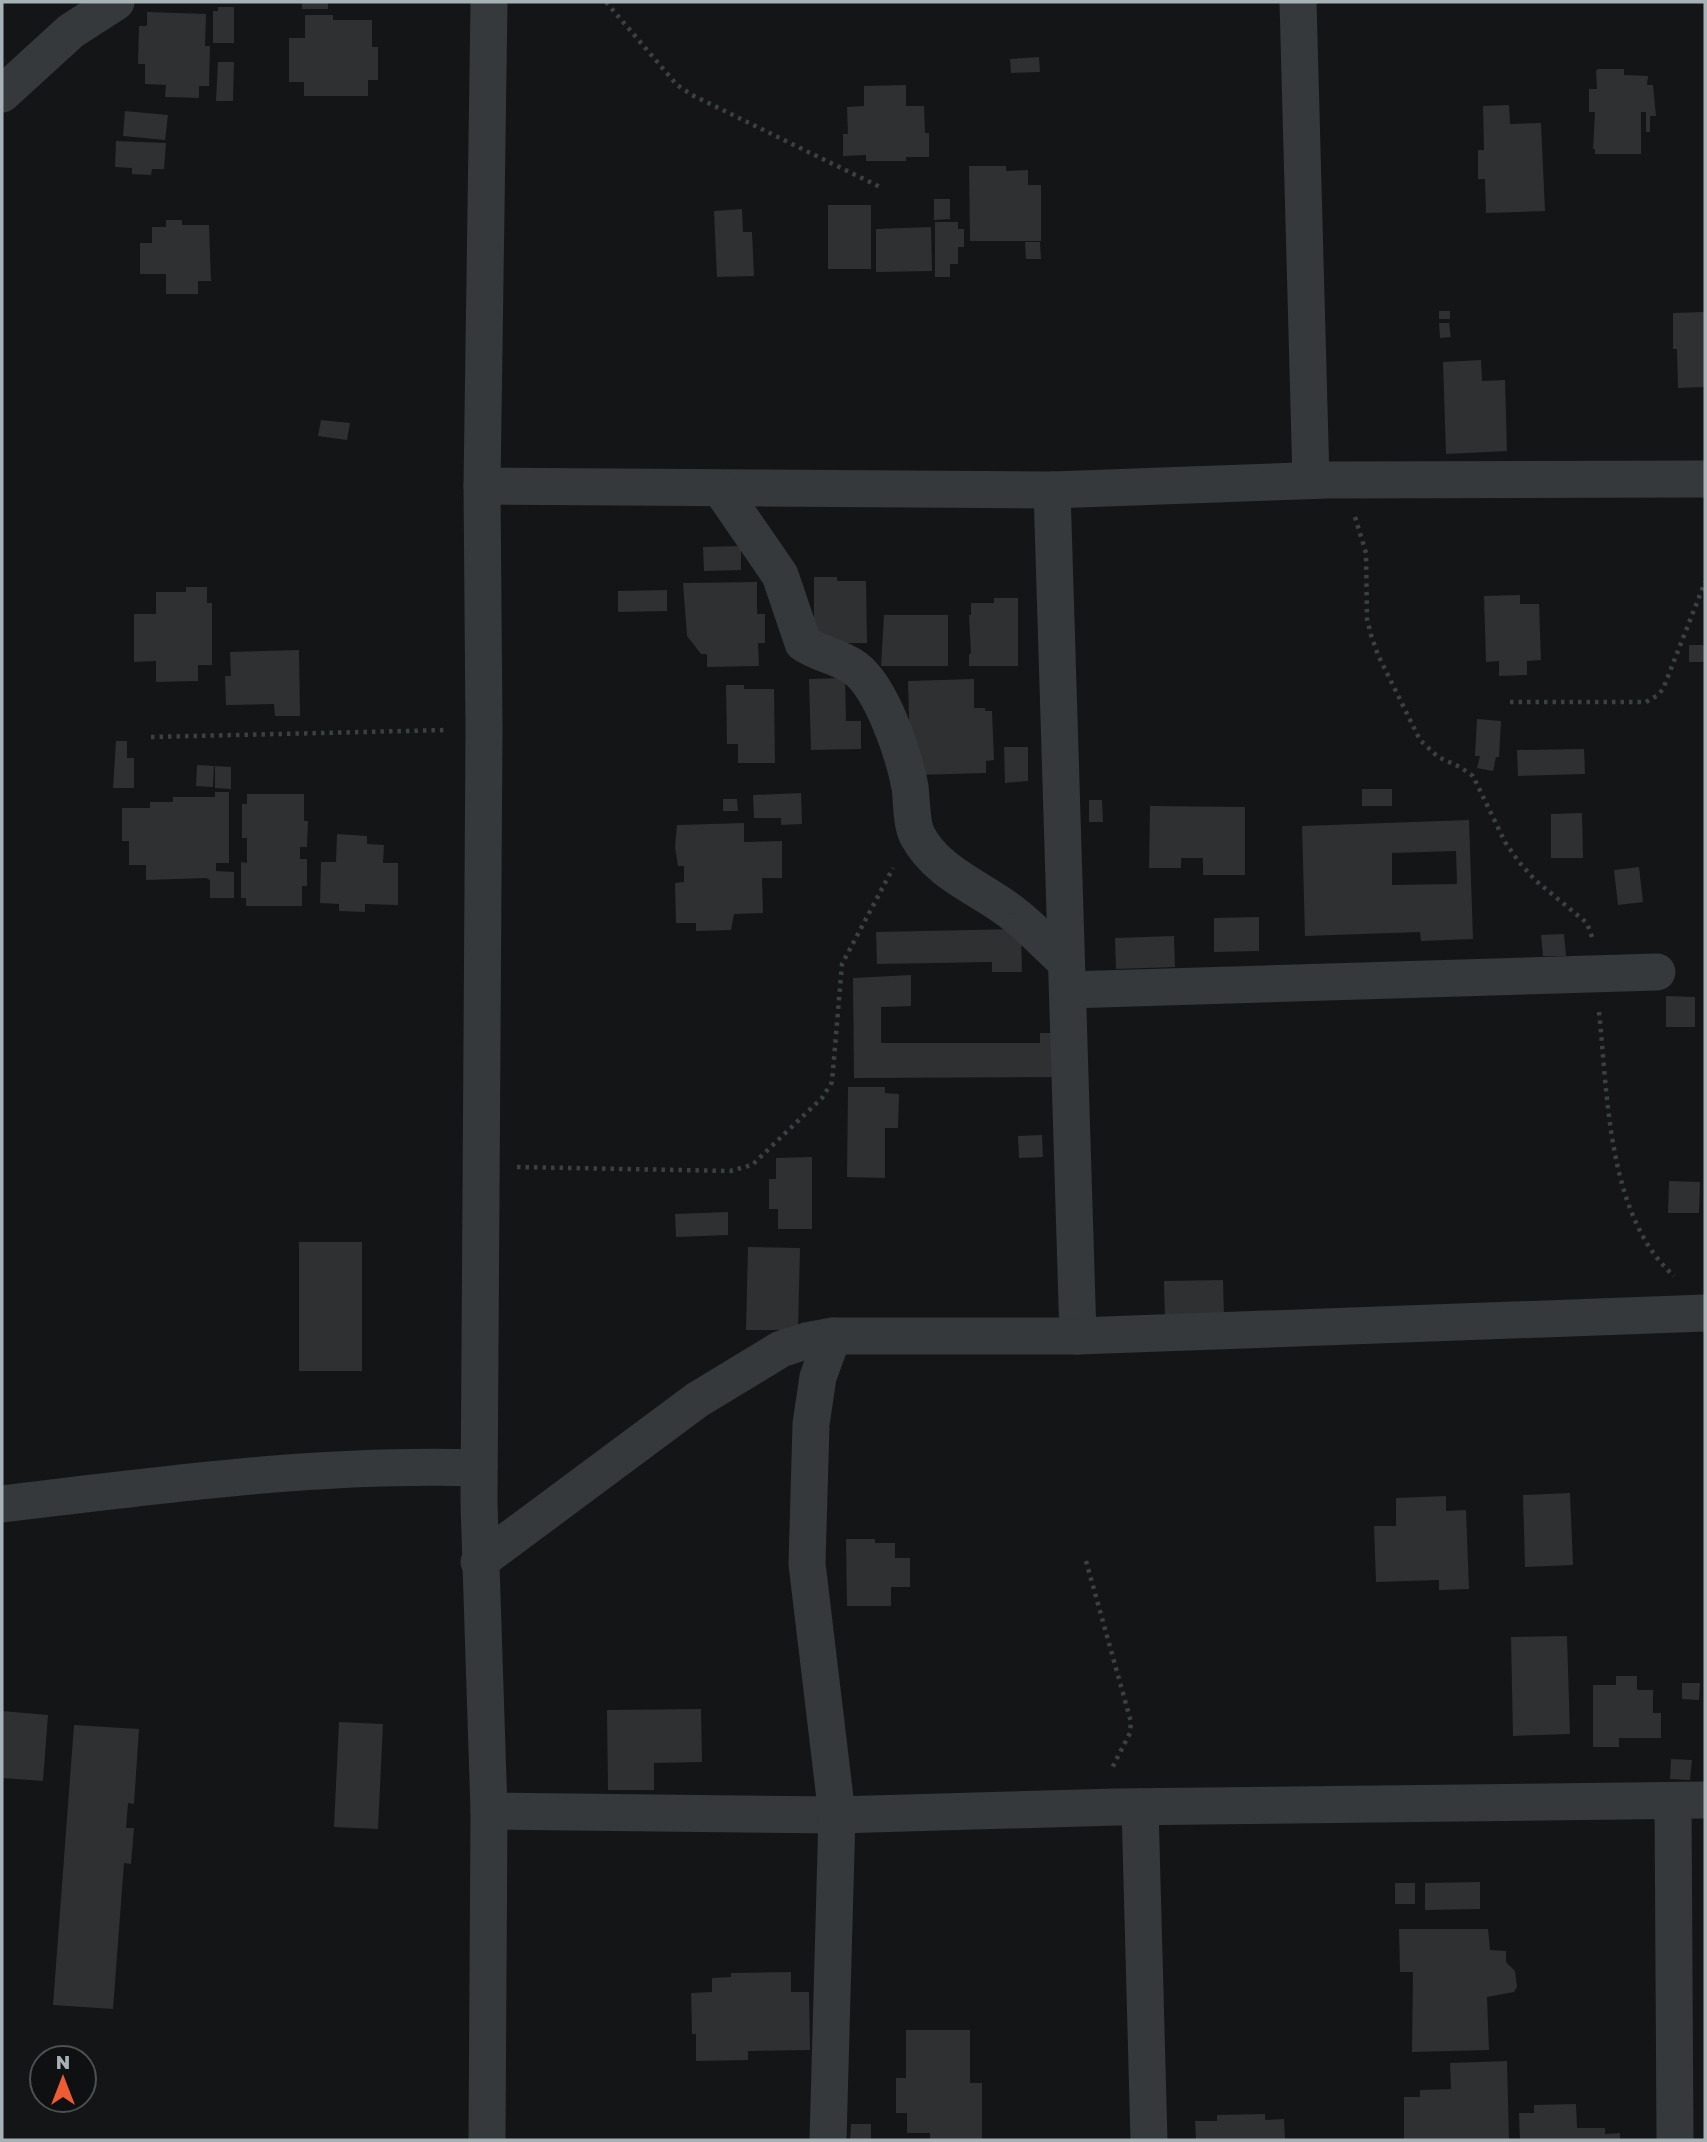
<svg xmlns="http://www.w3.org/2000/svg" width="1707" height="2142" viewBox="0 0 1707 2142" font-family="'Golos Text',sans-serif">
  <rect width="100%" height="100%" fill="#141516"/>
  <!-- building -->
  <g fill="#2f3032" fill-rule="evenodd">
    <rect x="302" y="2" width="26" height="7"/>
    <polygon points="218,7 234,7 234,43 213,43 213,11 218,11"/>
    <polygon points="147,12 206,14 205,46 210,46 209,86 199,86 199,98 165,97 166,85 145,84 145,64 138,64 139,26 147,26"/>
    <polygon points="305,15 333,15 333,20 372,20 372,47 378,47 378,80 368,80 368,96 304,96 304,82 289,82 289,38 305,38"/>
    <polygon points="1039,57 1040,72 1011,73 1010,59"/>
    <polygon points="218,62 234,62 233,101 216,101"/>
    <polygon points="1598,69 1624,69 1624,75 1648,76 1647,85 1653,85 1656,116 1650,116 1650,132 1646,132 1646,112 1641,112 1641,154 1595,154 1595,149 1593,149 1595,112 1589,112 1589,89 1597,89 1596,71"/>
    <polygon points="906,85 906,106 924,106 925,133 929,133 929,157 906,157 906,161 866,161 866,155 843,156 843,134 848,134 847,107 864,106 864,86"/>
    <polygon points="1509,105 1510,124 1541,123 1545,211 1486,213 1485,179 1478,179 1478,150 1484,150 1483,106"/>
    <polygon points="125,111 168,115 165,140 123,136"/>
    <polygon points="116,141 166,143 164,169 152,169 151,175 132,174 132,168 115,167"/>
    <polygon points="969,166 1006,166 1006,171 1028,170 1028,185 1041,185 1041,241 970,241"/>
    <polygon points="934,199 950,199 950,219 934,220"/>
    <rect x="828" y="205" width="43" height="64"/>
    <polygon points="742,209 743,232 752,232 754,276 717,277 714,211"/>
    <polygon points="166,220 182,220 182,225 209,225 211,281 198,281 198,294 166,294 166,274 140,274 140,243 152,243 152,227 166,227"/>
    <polygon points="935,222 958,222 958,229 964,229 964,247 958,247 958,264 950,264 950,277 935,277"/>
    <polygon points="931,227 932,271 876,272 876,229"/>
    <polygon points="1025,242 1040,242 1041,259 1026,259"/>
    <rect x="1439" y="311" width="11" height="8"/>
    <polygon points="1705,312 1705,387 1678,388 1677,349 1673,349 1673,313"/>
    <polygon points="1439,323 1449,323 1451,337 1440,338"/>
    <polygon points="1481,360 1482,381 1505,380 1507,451 1446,454 1443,362"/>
    <polygon points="321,420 350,423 347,440 318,436"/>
    <polygon points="741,546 741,570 704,571 703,547"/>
    <polygon points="814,577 837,577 837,581 866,581 867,643 814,643"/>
    <polygon points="757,582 757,614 765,614 765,643 758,643 759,666 707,667 707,654 701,654 687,636 683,583"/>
    <polygon points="186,587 207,587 207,603 212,603 212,665 198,665 198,681 156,682 156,661 134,662 134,614 156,614 156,592 186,592"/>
    <polygon points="667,590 667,611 618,612 618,591"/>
    <polygon points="1520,595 1520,604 1539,604 1541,660 1527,661 1527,675 1499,676 1499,661 1486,662 1484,596"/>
    <polygon points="994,598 1018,598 1018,666 969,666 969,654 971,654 969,615 971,615 971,603 994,603"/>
    <polygon points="884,615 948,615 948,666 881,666"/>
    <rect x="1689" y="645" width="16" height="17"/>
    <polygon points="299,650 300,716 275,716 274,704 226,705 225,676 231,676 230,652"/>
    <polygon points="845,678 846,721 861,721 861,749 811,750 809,679"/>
    <polygon points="974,679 974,708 985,708 985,711 992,711 994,760 986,761 986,773 916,775 910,753 908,681"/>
    <polygon points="726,685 744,685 744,689 774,689 775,763 738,763 738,744 727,744"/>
    <polygon points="1477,719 1501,721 1499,757 1496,757 1493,771 1477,768 1480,756 1475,756"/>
    <polygon points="116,741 127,741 127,758 134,758 134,788 113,788"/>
    <polygon points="1004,747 1028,747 1028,781 1005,783"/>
    <polygon points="1584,749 1585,774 1518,776 1517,750"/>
    <polygon points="197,765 214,766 213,787 196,786"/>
    <polygon points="215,766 231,767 231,789 215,788"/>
    <rect x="1362" y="789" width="30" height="17"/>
    <polygon points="215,792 229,792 229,863 216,863 216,871 234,872 234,898 210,898 210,880 206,878 146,880 146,865 129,865 129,841 122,841 122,808 150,808 150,802 173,802 173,797 215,797"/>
    <polygon points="801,793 802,824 781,825 781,818 754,818 753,795"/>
    <polygon points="247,794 304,794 304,821 308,821 307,847 300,847 300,859 307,859 307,886 302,886 302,906 246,906 246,898 241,898 241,862 247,863 247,838 242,838 242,804 247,804"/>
    <polygon points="723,799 737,799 738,811 723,811"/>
    <polygon points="1089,800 1102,800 1103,822 1089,822"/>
    <polygon points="1150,806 1245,807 1245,875 1203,875 1203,858 1181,858 1181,868 1149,868"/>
    <polygon points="1582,813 1583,858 1551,858 1551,814"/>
    <path d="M1469,820L1473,939L1421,941L1420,932L1305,936L1302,826ZM1456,851L1457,884L1392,885V853Z"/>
    <polygon points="744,823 744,842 782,841 782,878 762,878 763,913 734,914 731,930 696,931 696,923 676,923 675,883 684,882 684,866 678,866 675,847 677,825"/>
    <polygon points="337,834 367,836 367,844 384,845 383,863 398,863 398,905 365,904 365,912 339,911 339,904 320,903 321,862 336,862"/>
    <polygon points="1639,867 1643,902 1618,905 1614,870"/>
    <polygon points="1259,917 1259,951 1214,952 1214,918"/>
    <polygon points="1021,929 1022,972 992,972 992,962 877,964 876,932"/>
    <polygon points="1564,934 1566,956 1543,956 1541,935"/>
    <polygon points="1174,936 1175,967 1116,969 1115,938"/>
    <polygon points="911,975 911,1006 881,1007 881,1043 1040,1043 1040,1033 1064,1033 1065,1077 854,1078 853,978"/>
    <polygon points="1666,996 1695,997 1695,1027 1666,1027"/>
    <polygon points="848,1087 885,1087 885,1093 899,1094 898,1128 885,1128 885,1178 847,1177"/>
    <polygon points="1042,1135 1043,1157 1019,1158 1018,1136"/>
    <polygon points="812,1157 812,1229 778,1229 778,1209 769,1209 769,1179 776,1179 776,1158"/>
    <polygon points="1669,1181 1700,1182 1699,1213 1668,1213"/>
    <polygon points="728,1212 728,1235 676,1237 675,1214"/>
    <rect x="299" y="1242" width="63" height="129"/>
    <polygon points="748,1247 800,1248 798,1330 746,1330"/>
    <polygon points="1223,1280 1224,1318 1165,1318 1164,1281"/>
    <polygon points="1570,1493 1573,1565 1525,1567 1523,1495"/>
    <polygon points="1446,1496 1446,1511 1466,1510 1469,1589 1439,1590 1439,1580 1376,1582 1374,1526 1396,1526 1396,1498"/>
    <polygon points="846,1539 875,1539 875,1543 895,1543 895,1558 910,1558 910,1587 891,1587 891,1606 847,1606"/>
    <polygon points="1567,1636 1570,1734 1513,1736 1511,1637"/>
    <polygon points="1616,1676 1637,1676 1637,1690 1653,1690 1653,1713 1661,1713 1661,1738 1619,1738 1619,1747 1593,1747 1593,1685 1616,1685"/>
    <polygon points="1682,1683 1700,1683 1699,1700 1682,1699"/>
    <polygon points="701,1709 702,1762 654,1763 654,1790 608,1790 607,1710"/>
    <polygon points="2,1711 48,1715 43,1781 2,1778"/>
    <polygon points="339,1722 383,1724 378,1829 334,1827"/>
    <polygon points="74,1725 139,1729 134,1804 128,1803 126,1828 134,1828 131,1864 124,1863 113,2009 53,2005"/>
    <polygon points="1671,1759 1692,1760 1690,1780 1670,1779"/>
    <polygon points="1480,1882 1480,1909 1425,1910 1425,1883"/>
    <rect x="1395" y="1883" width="20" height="21"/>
    <polygon points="1399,1929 1488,1929 1490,1950 1506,1951 1506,1962 1515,1971 1517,1987 1514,1992 1487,1997 1489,2050 1412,2052 1413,1972 1400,1972"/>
    <polygon points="791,1972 791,1992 809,1992 810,2050 748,2051 748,2060 696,2061 696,2034 692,2034 691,1993 712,1992 712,1978 731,1977 731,1973"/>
    <polygon points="906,2030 970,2030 970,2083 982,2083 982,2140 930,2140 930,2133 907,2133 907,2113 896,2113 896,2078 906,2078"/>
    <polygon points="1507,2061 1509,2140 1404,2140 1404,2097 1420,2097 1420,2090 1451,2089 1450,2063"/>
    <polygon points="1576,2104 1577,2128 1605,2128 1605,2134 1620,2133 1620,2140 1520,2140 1519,2113 1534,2113 1534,2105"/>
    <polygon points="1265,2114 1265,2120 1284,2119 1285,2140 1196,2140 1195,2121 1217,2121 1217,2115"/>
    <polygon points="851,2124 871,2124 871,2140 850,2140"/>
  </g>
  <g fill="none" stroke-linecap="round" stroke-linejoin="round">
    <!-- path -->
    <g stroke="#3b4042" stroke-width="4.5" stroke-dasharray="3.5 5" stroke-linecap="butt">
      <polyline points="606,2 677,85 692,95 880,187"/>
      <polyline points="1355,517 1366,553 1367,619 1371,635 1378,655 1420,740 1438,757 1460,767 1473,776 1505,842 1519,862 1535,880 1587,923 1592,937"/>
      <polyline points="1510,702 1646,702 1658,695 1663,689 1705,582"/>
      <polyline points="151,737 447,730"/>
      <path d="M1599,1012C1608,1095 1607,1216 1674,1276"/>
      <polyline points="517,1167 730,1171 752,1165 822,1098 832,1082 842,964 893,868"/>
      <polyline points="1086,1561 1131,1722 1130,1733 1111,1770"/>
    </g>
    <!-- street -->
    <g stroke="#35393b" stroke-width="37">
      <polyline points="1298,2 1311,480"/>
      <polyline points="2,94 71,31 116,2"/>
      <polyline points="482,486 1052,490 1328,480 1705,479"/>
      <path d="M720,488L780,575L803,643C818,654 839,656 855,668C882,688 904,755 910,787C912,802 911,822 917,835C938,875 982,888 1015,915C1033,929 1049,947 1066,962"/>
      <polyline points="1052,490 1078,1336"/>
      <polyline points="1068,990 1657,972"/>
      <path d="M2,1504C161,1485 318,1463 479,1468"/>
      <polyline points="479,1562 697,1400 781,1349 806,1341 833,1336 1078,1336 1705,1313"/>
      <polyline points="1673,1801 1675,2140"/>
      <polyline points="1140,1807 1149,2140"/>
      <polyline points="489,1811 837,1815 1116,1807 1705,1800"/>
      <polyline points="487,2140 489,1811 479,1503 484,729 482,486 489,2"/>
      <polyline points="828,2140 837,1815 807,1564 811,1424 818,1377 833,1336"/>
    </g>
  </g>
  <!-- border -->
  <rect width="1707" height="2142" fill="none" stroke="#a6b2b6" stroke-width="7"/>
  <!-- north arrow -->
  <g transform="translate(63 2079)"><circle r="33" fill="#0f1011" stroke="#4b5153" stroke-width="2"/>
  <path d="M0-5L12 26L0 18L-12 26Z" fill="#ef5b33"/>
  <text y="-10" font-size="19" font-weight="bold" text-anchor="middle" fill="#a6b2b6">N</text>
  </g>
</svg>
